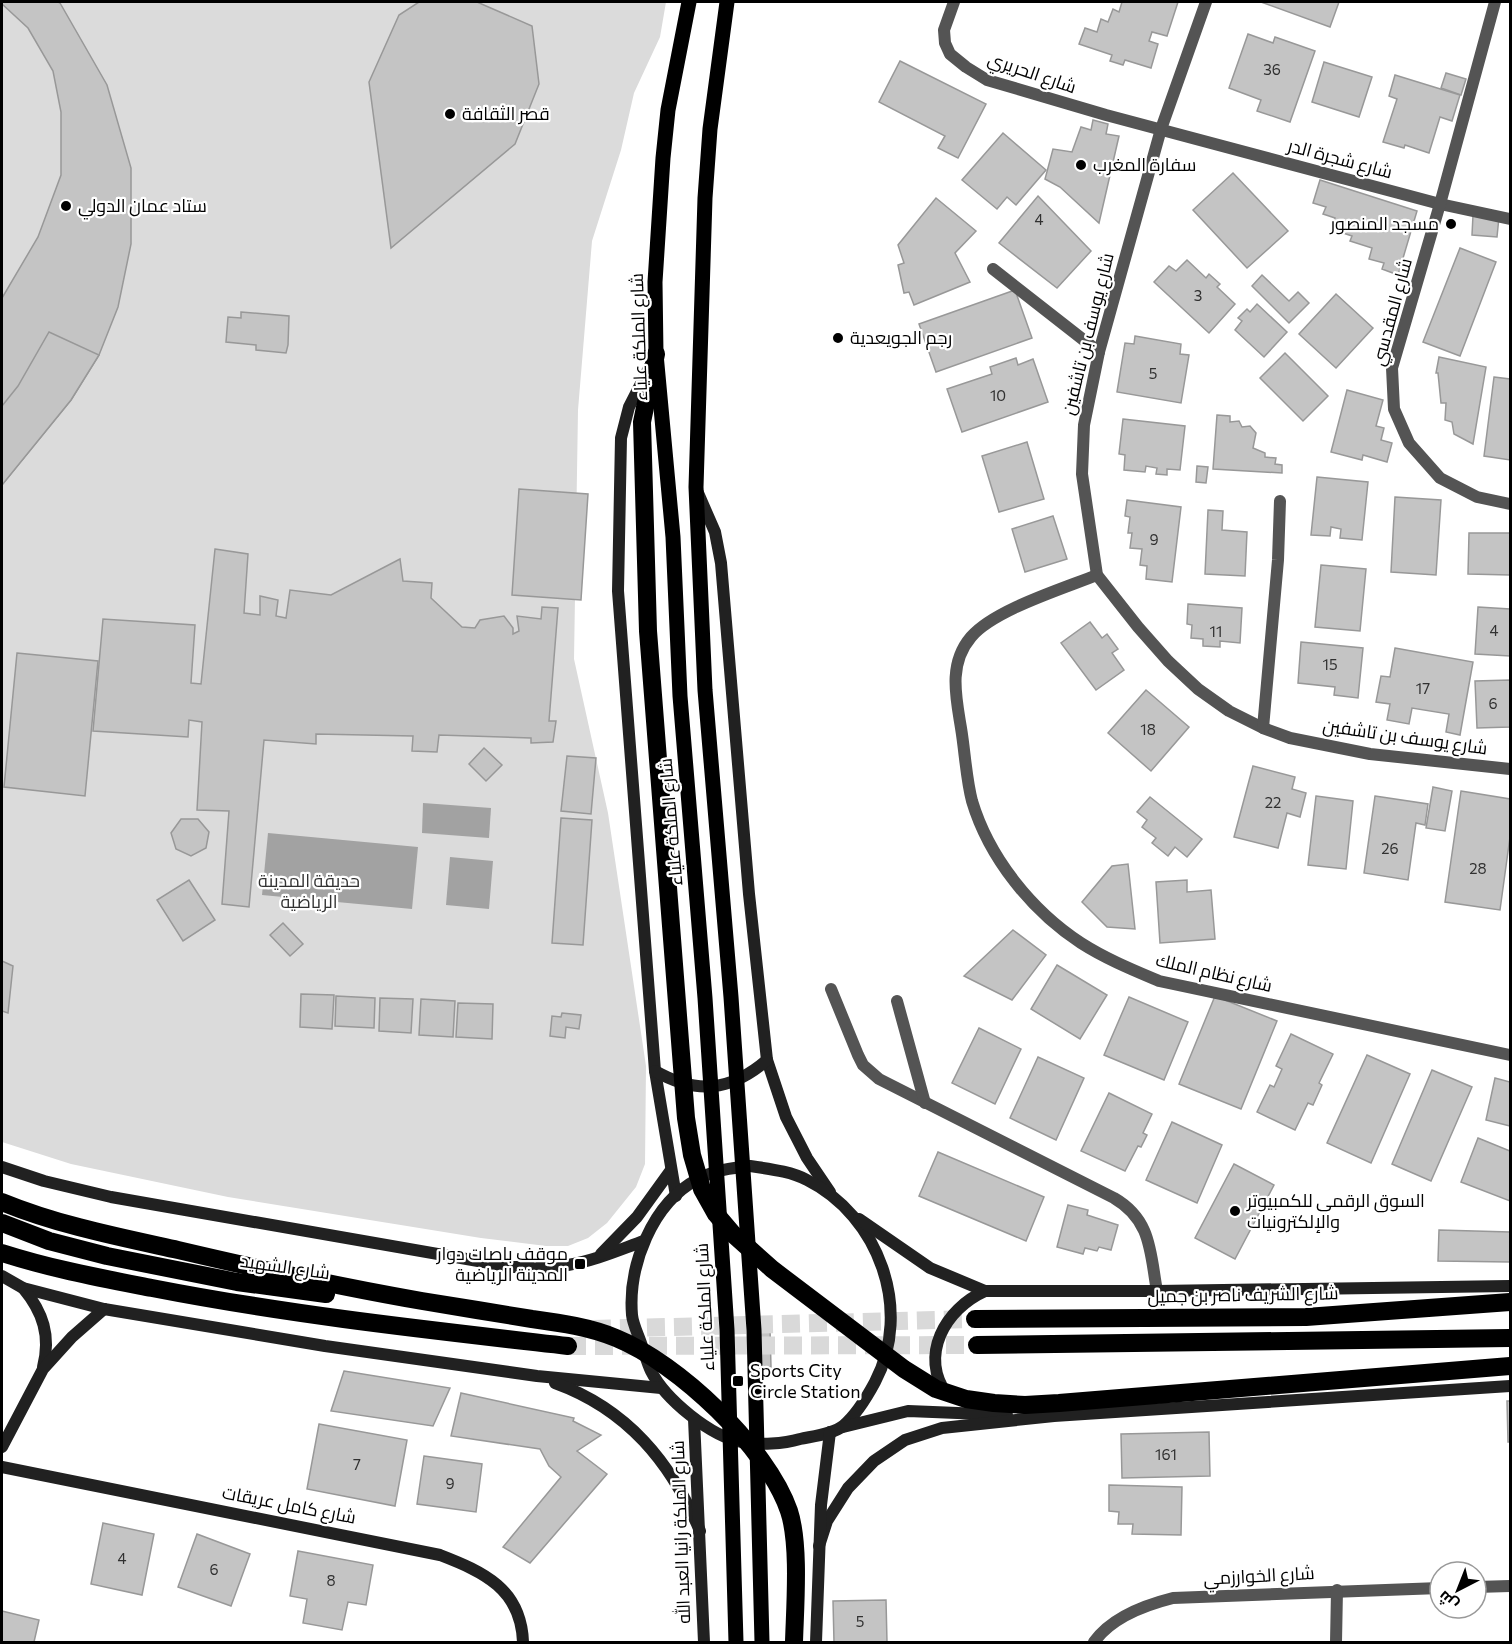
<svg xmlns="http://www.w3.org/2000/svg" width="1512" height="1644" viewBox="0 0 1512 1644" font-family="Commissioner,Cairo,sans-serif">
  <rect width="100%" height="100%" fill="#fff"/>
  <!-- green -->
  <polygon fill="#dbdbdb" points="2,2 666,2 660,37 634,93 621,150 592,241 578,410 574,659 608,813 646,1066 645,1164 636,1187 607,1223 588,1238 568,1246 546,1246 481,1238 228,1197 71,1164 2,1142"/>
  <!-- water -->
  <g fill="#a2a2a2">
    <polygon points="423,803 491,808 489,838 422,833"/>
    <polygon points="268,833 418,847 412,909 262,895"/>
    <polygon points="450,857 493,861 489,909 446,905"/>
  </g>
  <!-- building -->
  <g fill="#c4c4c4" stroke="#989898" stroke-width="1.5">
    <polygon points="2,2 58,2 60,3 107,85 131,168 131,244 118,307 99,355 71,400 2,485 2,298 38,237 61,175 61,112 53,71 28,28 2,4"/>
    <polygon points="419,2 477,2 532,26 539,84 515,144 391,248 369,82 399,15"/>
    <polygon points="1122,2 1178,2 1167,36 1152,32 1149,41 1158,44 1151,68 1125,60 1123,65 1110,61 1112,55 1079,44 1085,28 1097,32 1101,19 1108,22 1113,9 1119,12"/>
    <polygon points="1261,2 1339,2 1330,27"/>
    <polygon points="1248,34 1273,43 1275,37 1315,51 1290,122 1257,111 1261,100 1229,88"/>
    <polygon points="900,61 986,104 958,158 938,148 945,136 879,102"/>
    <polygon points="1324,62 1372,77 1359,117 1312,102"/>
    <polygon points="1446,73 1466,79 1461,95 1441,88"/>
    <polygon points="1395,75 1460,95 1452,121 1440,117 1429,153 1405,145 1404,148 1383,142 1397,99 1389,96"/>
    <polygon points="1093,120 1108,124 1106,134 1119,136 1099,223 1060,187 1045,179 1053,149 1072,152 1081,127 1091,130"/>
    <polygon points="1003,133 1046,170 1016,205 1007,197 997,209 962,180"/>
    <polygon points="1233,173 1288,231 1247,268 1193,210"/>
    <polygon points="1320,180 1417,211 1398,275 1382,269 1384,263 1369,259 1372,248 1350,241 1352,236 1331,229 1335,218 1323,214 1326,207 1313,203"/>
    <polygon points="1038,196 1091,251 1057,288 999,243"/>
    <polygon points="936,198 976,231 955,253 970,282 914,305 909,292 904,293 898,265 904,263 898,245"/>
    <polygon points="1473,215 1499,217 1497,237 1472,235"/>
    <polygon points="1460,248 1496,262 1460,356 1423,342"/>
    <polygon points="1187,260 1206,278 1209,274 1220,284 1217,287 1235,304 1209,333 1154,282 1169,266 1176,271"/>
    <polygon points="1262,275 1289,301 1298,292 1309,303 1289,323 1252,286"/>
    <polygon points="1015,290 1032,338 936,372 919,324"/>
    <polygon points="1336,294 1373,328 1336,368 1299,334"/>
    <polygon points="1257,304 1287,332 1264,357 1235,330 1242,321 1238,318 1247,309 1250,312"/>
    <polygon points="241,312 289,316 288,345 286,353 256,350 256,345 226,342 228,317 241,318"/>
    <polygon points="49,332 99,355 71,400 2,485 2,406 18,386"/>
    <polygon points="1135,336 1181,344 1180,354 1189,355 1181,403 1117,392 1125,343 1134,344"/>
    <polygon points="1285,353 1328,396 1303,421 1260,378"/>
    <polygon points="1439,357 1486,367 1473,444 1454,434 1452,422 1445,420 1446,403 1441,403 1438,373 1436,373"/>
    <polygon points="1016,358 1018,365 1033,359 1048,402 962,432 947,389 992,374 990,367"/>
    <polygon points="1494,377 1510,379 1510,460 1484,456"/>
    <polygon points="1347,390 1383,400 1376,426 1384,428 1381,440 1392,443 1387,462 1363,455 1362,460 1331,452"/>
    <polygon points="1217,415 1230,416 1230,422 1239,421 1242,427 1250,426 1256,433 1253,448 1265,453 1265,457 1276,458 1275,464 1282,465 1282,473 1213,469"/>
    <polygon points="1123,419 1185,426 1180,470 1167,469 1167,475 1156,474 1157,468 1146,466 1145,472 1124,470 1125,455 1119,454"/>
    <polygon points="1027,442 1044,499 999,512 982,456"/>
    <polygon points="1197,466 1208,467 1206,483 1196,482"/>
    <polygon points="1317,477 1368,482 1362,540 1340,538 1341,529 1331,527 1330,536 1311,535"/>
    <polygon points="519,489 588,494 581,600 512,595"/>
    <polygon points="1395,497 1441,500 1436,575 1391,572"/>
    <polygon points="1127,500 1181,507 1172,582 1146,579 1147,566 1140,565 1142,549 1130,548 1132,533 1128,533 1130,517 1125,516"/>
    <polygon points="1208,510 1223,511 1222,530 1247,532 1245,576 1205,574"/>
    <polygon points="1053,516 1067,559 1025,572 1012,529"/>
    <polygon points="1469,533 1510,533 1510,575 1468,574"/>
    <polygon points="215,549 248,554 244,613 260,615 260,596 278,600 276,616 286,618 290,590 331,595 400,559 403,581 432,583 431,598 462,627 475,628 480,620 504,616 513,628 513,634 519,631 517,616 541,619 542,607 558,608 549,721 556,721 553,742 531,743 531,738 439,735 437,752 412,751 413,736 316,734 316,744 264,740 249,907 222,904 229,811 197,810 202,722 189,720 188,737 93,731 103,619 195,625 191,683 201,684"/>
    <polygon points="1321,565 1366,569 1360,631 1315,627"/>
    <polygon points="1188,604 1242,608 1240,643 1220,641 1220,647 1203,646 1203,639 1191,638 1192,625 1187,624"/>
    <polygon points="1478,607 1510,609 1510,656 1475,654"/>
    <polygon points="1090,622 1102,638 1107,634 1118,649 1112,653 1124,670 1096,690 1061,643"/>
    <polygon points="1301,642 1363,648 1358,698 1334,695 1335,687 1298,683"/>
    <polygon points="1395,648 1473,662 1460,735 1446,732 1449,714 1412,708 1409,724 1387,720 1390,704 1376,702 1381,676 1390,677"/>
    <polygon points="17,653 98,661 85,796 4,787"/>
    <polygon points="1510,680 1510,727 1477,728 1475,681"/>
    <polygon points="1146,690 1189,727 1151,771 1108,733"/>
    <polygon points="484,748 502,765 486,781 469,764"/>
    <polygon points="567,756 596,758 591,814 561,811"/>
    <polygon points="1253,766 1295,777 1292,789 1306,793 1300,817 1287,813 1278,848 1234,837"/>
    <polygon points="1433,787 1452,791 1445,831 1426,828"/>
    <polygon points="1461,791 1510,799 1510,837 1500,910 1445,902"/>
    <polygon points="1316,796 1353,801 1346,869 1308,865"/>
    <polygon points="1375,796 1428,804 1425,825 1416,823 1408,880 1364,873"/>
    <polygon points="1150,797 1202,839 1187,857 1175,847 1168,856 1152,843 1156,838 1142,827 1147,820 1137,812"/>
    <polygon points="561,818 592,820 583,945 552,943"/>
    <polygon points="181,819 198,819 209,832 206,848 191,856 176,849 171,833"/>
    <polygon points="1128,864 1135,929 1107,927 1082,902 1112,866"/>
    <polygon points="189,880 215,920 183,941 157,900"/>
    <polygon points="1187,880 1187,892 1211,890 1215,939 1160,943 1156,882"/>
    <polygon points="283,923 303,944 290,956 270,935"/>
    <polygon points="1013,930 1046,955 1012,1000 964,976"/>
    <polygon points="2,955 2,961 13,966 8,1013 2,1011"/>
    <polygon points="1057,965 1107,995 1080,1039 1031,1009"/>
    <polygon points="301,994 334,995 332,1029 300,1027"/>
    <polygon points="336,996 375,998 374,1028 335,1026"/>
    <polygon points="1215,996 1277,1021 1241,1109 1179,1084"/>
    <polygon points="1129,997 1188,1022 1164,1080 1104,1055"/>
    <polygon points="380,998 413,999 411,1033 379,1031"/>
    <polygon points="421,999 455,1001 453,1037 419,1035"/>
    <polygon points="458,1003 493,1004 492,1039 456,1037"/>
    <polygon points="562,1013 581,1015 579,1029 566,1027 565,1038 550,1036 552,1016 561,1017"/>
    <polygon points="979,1028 1021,1049 995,1104 952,1083"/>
    <polygon points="1291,1034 1333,1054 1319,1083 1322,1085 1313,1105 1308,1103 1295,1130 1257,1112 1270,1085 1274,1087 1282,1069 1276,1066"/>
    <polygon points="1367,1055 1410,1074 1371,1163 1327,1143"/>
    <polygon points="1038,1057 1084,1078 1056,1140 1010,1118"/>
    <polygon points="1432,1070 1472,1087 1431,1181 1392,1164"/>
    <polygon points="1495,1078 1510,1082 1510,1126 1486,1120"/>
    <polygon points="1109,1093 1152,1114 1143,1133 1147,1135 1141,1147 1138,1146 1125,1171 1081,1151"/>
    <polygon points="1172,1122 1222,1145 1197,1203 1146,1180"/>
    <polygon points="1478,1138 1510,1151 1510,1201 1461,1182"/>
    <polygon points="938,1152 1044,1197 1026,1241 919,1196"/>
    <polygon points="1234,1164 1274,1185 1235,1259 1195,1238"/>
    <polygon points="1068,1205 1088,1210 1087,1215 1118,1225 1111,1250 1099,1247 1097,1251 1085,1248 1083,1254 1057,1247"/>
    <polygon points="1439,1230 1510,1232 1510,1262 1438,1261"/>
    <polygon points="749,1329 770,1329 771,1367 750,1367"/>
    <polygon points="344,1371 450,1388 433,1426 331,1411"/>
    <polygon points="461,1393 574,1418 573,1421 601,1435 577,1451 607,1474 530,1563 503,1547 561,1477 549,1466 540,1449 451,1436"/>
    <polygon points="1507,1401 1510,1401 1510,1442 1508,1442"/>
    <polygon points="319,1424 407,1440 395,1506 307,1489"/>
    <polygon points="1209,1432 1210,1476 1122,1478 1121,1434"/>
    <polygon points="424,1456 482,1464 476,1512 417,1504"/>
    <polygon points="1109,1485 1182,1487 1181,1535 1132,1534 1133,1524 1118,1524 1119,1512 1109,1511"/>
    <polygon points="103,1523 154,1534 142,1595 91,1584"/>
    <polygon points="197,1534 250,1554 231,1606 178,1587"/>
    <polygon points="298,1551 373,1565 366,1605 348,1602 342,1630 303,1623 307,1599 290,1596"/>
    <polygon points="886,1600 887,1642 834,1642 833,1601"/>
    <polygon points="2,1611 39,1620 34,1642 2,1642"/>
  </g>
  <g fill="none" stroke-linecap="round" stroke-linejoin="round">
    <!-- highway-tunnel -->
    <g stroke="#d9d9d9" stroke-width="18" stroke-dasharray="18 9" stroke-linecap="butt">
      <polyline points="593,1329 975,1319"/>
      <polyline points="568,1346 977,1345"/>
    </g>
    <!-- street -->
    <g stroke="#545454" stroke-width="12">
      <polyline points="954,2 944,30 945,43 950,54 966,67 987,80 1106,115 1440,204 1510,219"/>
      <polyline points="1206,2 1161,129 1099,352 1084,425 1082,474 1097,575 1138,627 1168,661 1198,689 1229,711 1263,728 1290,738 1370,754 1510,769"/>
      <polyline points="1495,2 1440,204 1392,368 1394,409 1409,443 1440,478 1477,497 1510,504"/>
      <polyline points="993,269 1099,352"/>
      <path d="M1097,575C1062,589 994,610 971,637C948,664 956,697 961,728C965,752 966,778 972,801C989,858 1032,911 1081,943C1106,959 1133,970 1159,981L1510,1055"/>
      <polyline points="1263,728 1278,560 1280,501"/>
      <path d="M831,989L858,1055L863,1065L879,1079L1114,1198C1152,1220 1150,1253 1157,1291"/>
      <polyline points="897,1001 925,1103"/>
      <polyline points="1476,1587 1510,1586"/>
      <path d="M1094,1642C1111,1618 1145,1605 1173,1598L1440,1588"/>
      <polyline points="1336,1642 1337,1590"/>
    </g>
    <!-- secondary -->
    <g stroke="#212121" stroke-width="12">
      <polyline points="650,366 629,407 621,438 618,591 655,1071 676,1196"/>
      <polyline points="698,493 715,532 721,563 749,894 767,1060 786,1117 807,1158 830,1192"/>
      <path d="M655,1071C697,1095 731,1091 767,1060"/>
      <path d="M750,1166C769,1169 790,1171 807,1180C879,1216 913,1310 875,1382C867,1397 857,1414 843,1426C833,1434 814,1436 800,1439C783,1444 760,1445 742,1442C711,1437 665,1399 651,1371C647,1363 645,1354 642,1346C639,1336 633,1325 632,1315C628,1266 652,1203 698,1179C715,1170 732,1168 750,1166Z"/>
      <path d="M2,1167L44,1181L111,1197L512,1267C531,1267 550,1268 568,1265C594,1261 619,1250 644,1241"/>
      <polyline points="859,1219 930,1268 985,1291 1157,1291 1510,1286"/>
      <polyline points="601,1254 637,1217 671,1170"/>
      <polyline points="2,1276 23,1288 104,1309 325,1346 537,1376 661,1388"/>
      <path d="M23,1288C43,1312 51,1336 43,1367"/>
      <path d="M555,1383C627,1409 671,1462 700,1531"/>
      <path d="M947,1395C919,1355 945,1309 985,1291"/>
      <polyline points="694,1419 704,1642"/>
      <polyline points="843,1427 908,1411 1007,1415"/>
      <polyline points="2,1447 43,1369 72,1337 104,1309"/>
      <path d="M2,1467L440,1555C484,1572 521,1589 523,1642"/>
      <polyline points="819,1546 827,1521 848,1488 874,1461 905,1440 942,1428 1054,1416 1510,1386"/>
      <polyline points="816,1642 821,1505 830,1432"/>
    </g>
    <!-- primary -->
    <g stroke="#000" stroke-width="15">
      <polyline points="689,2 668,110 663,158 655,282 656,354 673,537 680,696 705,998 727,1330 736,1642"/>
      <polyline points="727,2 710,129 705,198 696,487 705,690 731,997 754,1330 762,1642"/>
    </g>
    <!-- highway -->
    <g stroke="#000" stroke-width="18">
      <polyline points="656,354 642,422 648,631 686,1118 692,1155 702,1189 716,1214 733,1234 772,1269 904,1369 936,1389 966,1399 994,1403 1025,1405 1059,1403 1510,1366"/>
      <path d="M2,1202C58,1225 119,1237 178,1250C259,1269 340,1287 422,1301C459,1307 495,1313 532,1319C561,1323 590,1327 616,1338C678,1363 767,1447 789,1511C800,1544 795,1607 794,1642"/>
      <polyline points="2,1223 49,1241 107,1256 237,1282 326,1294"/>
      <path d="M2,1253C52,1269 101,1278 152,1288C290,1315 429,1330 568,1346"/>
      <polyline points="975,1319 1306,1317 1510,1302"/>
      <polyline points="977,1345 1510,1338"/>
    </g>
  </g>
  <!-- markers -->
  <g fill="#000" stroke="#fff" stroke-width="2">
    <circle cx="450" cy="114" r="6"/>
    <circle cx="1081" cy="165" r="6"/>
    <circle cx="66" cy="206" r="6"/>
    <circle cx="1451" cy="224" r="6"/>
    <circle cx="838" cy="338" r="6"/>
    <circle cx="1235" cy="1211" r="6"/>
    <rect x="574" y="1258" width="12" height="12" rx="3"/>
    <rect x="732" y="1375" width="12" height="12" rx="3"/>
  </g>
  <g text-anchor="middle" stroke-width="4.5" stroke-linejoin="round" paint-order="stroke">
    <!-- number labels -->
    <g font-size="15" fill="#313131">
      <text x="1272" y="75">36</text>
      <text x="1039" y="225">4</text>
      <text x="1198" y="301">3</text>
      <text x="1153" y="379">5</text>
      <text x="998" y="401">10</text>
      <text x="1154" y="545">9</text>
      <text x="1494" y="636">4</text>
      <text x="1216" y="637">11</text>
      <text x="1330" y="670">15</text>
      <text x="1423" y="694">17</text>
      <text x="1493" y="709">6</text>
      <text x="1148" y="735">18</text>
      <text x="1273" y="808">22</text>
      <text x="1390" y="854">26</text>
      <text x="1478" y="874">28</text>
      <text x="1166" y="1460">161</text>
      <text x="357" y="1470">7</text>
      <text x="450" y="1489">9</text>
      <text x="122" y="1564">4</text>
      <text x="214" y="1575">6</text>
      <text x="331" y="1586">8</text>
      <text x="860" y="1627">5</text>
    </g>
    <!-- street labels -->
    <g font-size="18" fill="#000" stroke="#fff">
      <text transform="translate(1032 73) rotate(19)" y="6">شارع الحريري</text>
      <text transform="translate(1340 159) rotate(15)" y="6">شارع شجرة الدر</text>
      <text transform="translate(1392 312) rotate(-75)" y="6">شارع المقدسي</text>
      <text transform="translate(1088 334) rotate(-76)" y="6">شارع يوسف بن تاشفين</text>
      <text transform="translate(639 337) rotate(-92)" y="6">شارع الملكة علياء</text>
      <text transform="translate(1405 737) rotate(8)" y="6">شارع يوسف بن تاشفين</text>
      <text transform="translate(671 822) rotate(-95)" y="6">شارع الملكة علياء</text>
      <text transform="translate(1214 973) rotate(13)" y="6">شارع نظام الملك</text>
      <text transform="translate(285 1267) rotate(8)" y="6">شارع الشهيد</text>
      <text transform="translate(1243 1295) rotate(-1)" y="6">شارع الشريف ناصر بن جميل</text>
      <text transform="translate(705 1307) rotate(-93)" y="6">شارع الملكة علياء</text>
      <text transform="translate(289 1505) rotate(11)" y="6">شارع كامل عريقات</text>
      <text transform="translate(681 1532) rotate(-92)" y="6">شارع الملكة رانيا العبد الله</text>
      <text transform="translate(1259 1576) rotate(-3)" y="6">شارع الخوارزمي</text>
    </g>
    <!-- poi labels -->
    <g font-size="18" fill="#000" stroke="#fff" text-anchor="start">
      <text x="462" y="120">قصر الثقافة</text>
      <text x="1093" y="171">سفارة المغرب</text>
      <text x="78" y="212">ستاد عمان الدولي</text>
      <text x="1439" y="230" text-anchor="end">مسجد المنصور</text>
      <text x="850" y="344">رجم الجويعدية</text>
      <text x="1247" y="1207">السوق الرقمي للكمبيوتر<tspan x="1247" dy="21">والإلكترونيات</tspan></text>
      <text x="568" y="1260" text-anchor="end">موقف باصات دوار<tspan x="568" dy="21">المدينة الرياضية</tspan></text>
      <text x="750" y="1377">Sports City<tspan x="750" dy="21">Circle Station</tspan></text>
    </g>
    <!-- park labels -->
    <g font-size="18" fill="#323232" stroke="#fff">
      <text x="309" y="887">حديقة المدينة<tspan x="309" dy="21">الرياضية</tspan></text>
    </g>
  </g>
  <!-- border -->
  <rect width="1512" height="1644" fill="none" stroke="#000000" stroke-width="6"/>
  <!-- north arrow -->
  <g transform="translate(1458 1590) rotate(222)"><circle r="28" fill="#ffffff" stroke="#999999" stroke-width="1.5"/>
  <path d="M0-4.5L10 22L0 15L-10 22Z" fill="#000000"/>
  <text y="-9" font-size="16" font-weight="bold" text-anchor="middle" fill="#000000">ش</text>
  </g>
</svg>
